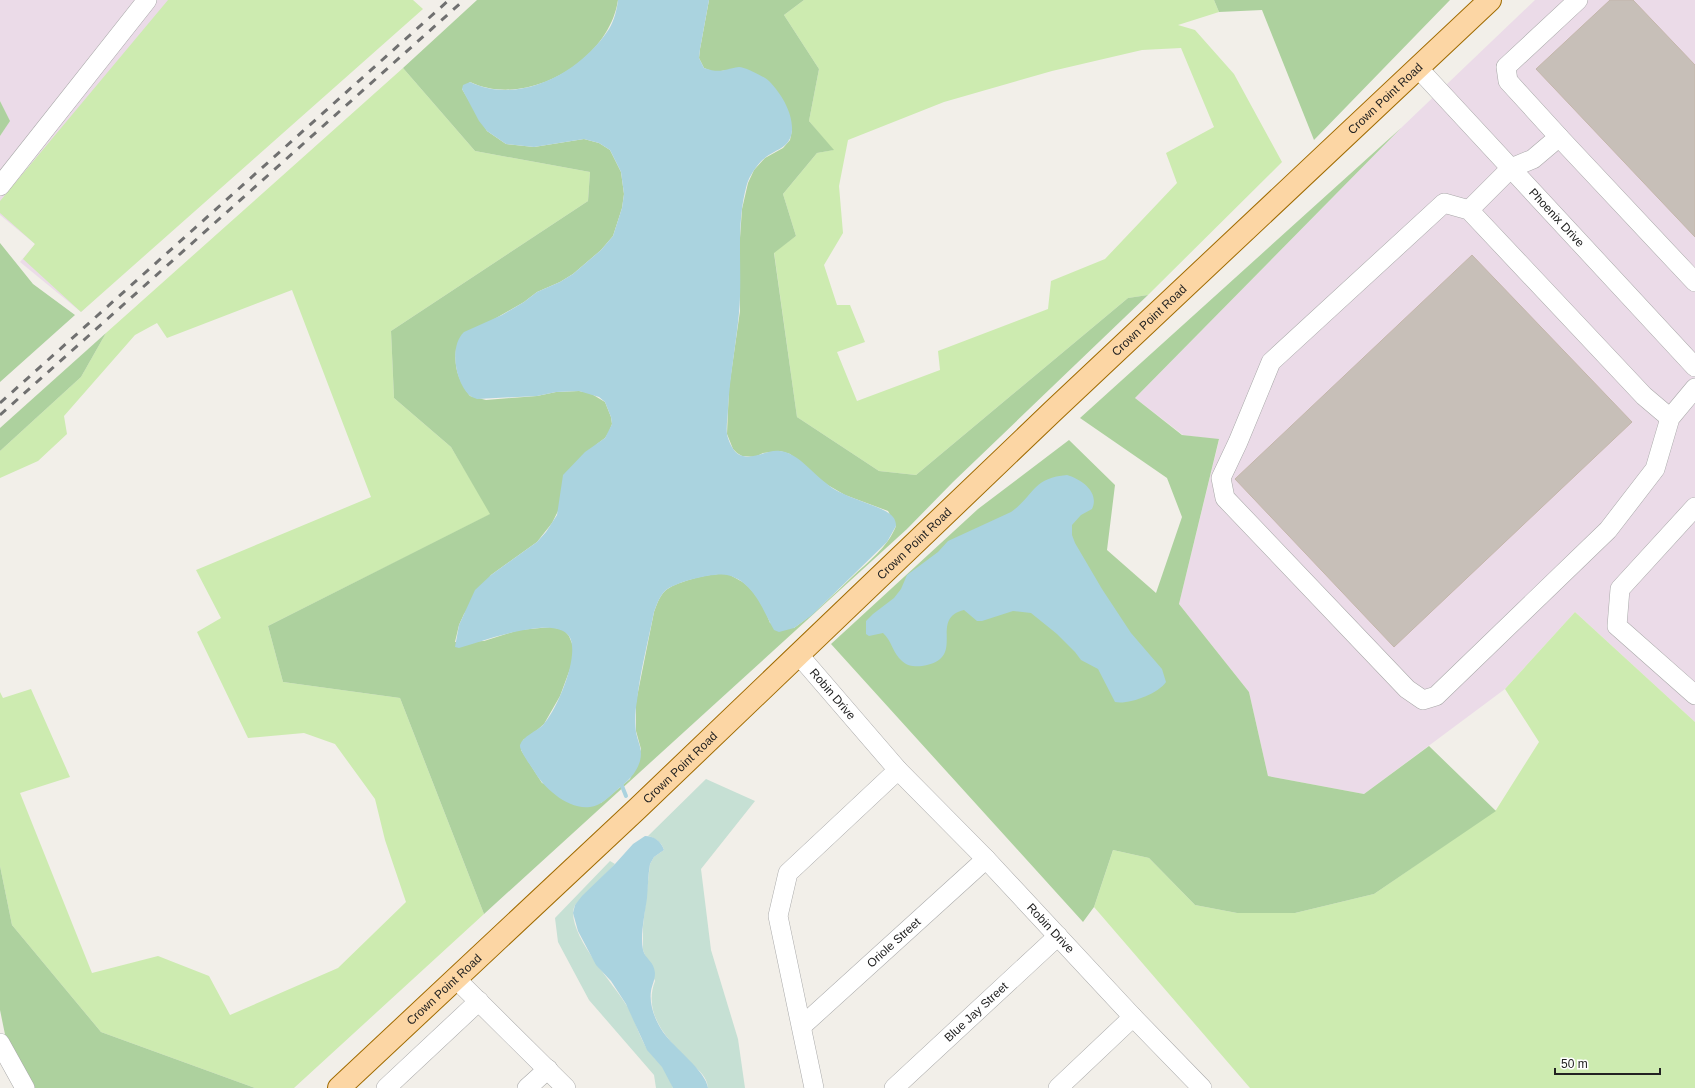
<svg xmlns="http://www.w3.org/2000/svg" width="1695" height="1088" viewBox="0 0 1695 1088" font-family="Helvetica,sans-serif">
  <rect width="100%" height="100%" fill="#f2efe9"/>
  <!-- industrial -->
  <g fill="#ebdbe8">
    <polygon points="0,0 413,0 81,312 20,262 35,244 0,215 0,136 9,121 0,101"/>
    <polygon points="1535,0 1695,0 1695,722 1575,612 1505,689 1364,794 1268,776 1249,692 1179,604 1219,440 1183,435 1135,398 1401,128"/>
  </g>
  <!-- grass -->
  <g fill="#cdebb0" fill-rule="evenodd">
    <polygon points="168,0 413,0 423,9 81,312 23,259 35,244 0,213 0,201"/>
    <path d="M804,0H1214L1219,12L1178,25L1195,30L1234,74L1282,162L1148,295L1128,298L916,475L879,471L797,417L774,252L796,236L783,194L817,153L833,150L809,121L819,69L784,15ZM1181,48L1214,127L1166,153L1177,183L1105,259L1051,281L1048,309L938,351L940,370L857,401L837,352L865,342L850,305H837L824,265L843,233L839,186L848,140L944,102L1052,71L1142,50Z"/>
    <polygon points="403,68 475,151 590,172 588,201 391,331 394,398 451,447 491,514 268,626 283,682 400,698 484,914 294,1088 255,1088 101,1032 12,925 0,866 0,692 3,698 31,689 70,777 20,793 92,973 158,956 209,976 230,1015 338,968 406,902 385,840 375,799 335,744 304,733 248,738 197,632 221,618 196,570 371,497 292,290 167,338 157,323 135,335 64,416 67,434 38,461 0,478 0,451 81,377 106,333"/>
    <polygon points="1575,612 1695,722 1695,1088 1250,1088 1094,907 1113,850 1149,858 1195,905 1237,913 1295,913 1374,894 1496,810 1539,742 1505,689"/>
  </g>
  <!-- forest -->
  <g fill="#add19e">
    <path d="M477,0H618C609,61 527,109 470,82L462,89L487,131L506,144L534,147L584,139L599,143L610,150L621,172L624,194L622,208L613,236L601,250L573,274L560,282L537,292L524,302L491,321L456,349C454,368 458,379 470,396L486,400L537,396L556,392L579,391L590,393L605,402L611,417L612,424L609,432L605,438L597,444L559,509L552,523L537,542L491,575L464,614L459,625L455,642L484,641L519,630L551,627L564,630L569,636L573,646V658L570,669L560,696L544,724L536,731L523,740L521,750L542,783L601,803L630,779L641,749L636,731V702L654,612C657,604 659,597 665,591C674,582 714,572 727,574C731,575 737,579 741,581C755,590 764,607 770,623L794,628C815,613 833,595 852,577C868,562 888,547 896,526L888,511L845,495L826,484L790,454L780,451L763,453L755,457L742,456L737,453L733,449L727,434L729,388L740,311L739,252L742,209L748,183L754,170L765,158L783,148L790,140L792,130L728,70L714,72L704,68L699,58L700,49L709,0H804L784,15L819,69L809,121L834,150L817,153L783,194L796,236L774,253L797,417L879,471L916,475L1128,298L1148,295L953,482L907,529L484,914L400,698L283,682L268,626L490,514L451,447L394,398L391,331L588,201L590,172L475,151L403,68Z"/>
    <polygon points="1214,0 1450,0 1314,140 1262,10 1219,12"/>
    <polygon points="0,101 10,121 0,136"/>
    <polygon points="1401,128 1135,398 1182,435 1219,439 1179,604 1249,692 1268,776 1364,794 1429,746 1496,811 1374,894 1295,913 1237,913 1195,905 1149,858 1113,850 1094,907 1083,922 831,644 978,509 1069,440 1115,485 1107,550 1156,593 1182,517 1167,478 1080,418"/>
    <polygon points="0,243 33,284 75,315 0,382"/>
    <polygon points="106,333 81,377 0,451 0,428"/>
    <polygon points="0,866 12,925 101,1032 255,1088 16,1088 0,1010"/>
  </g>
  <!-- wetland -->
  <g fill="#c6e0d4">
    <path d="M706,779L755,801L701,869L711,950L738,1039L745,1088H708C707,1076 699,1071 691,1063C669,1041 642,1015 655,981L643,950V926L650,864L654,857L664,850C662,842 655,838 648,836Z"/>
    <path d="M610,861L615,864L575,905C563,929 613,983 625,1003C635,1017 638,1036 648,1050C652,1056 658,1061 662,1066C667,1073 670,1080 673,1088H656L654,1075L589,1000L558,942L555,918Z"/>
  </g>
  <!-- water -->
  <g fill="#aad3df">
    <path d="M618,0H709L700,49L699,58L704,68C721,74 724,69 739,67C745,67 765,77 769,81C781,93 793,113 792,130C791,147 777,149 766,157C758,163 750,175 747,184C735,226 743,270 739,313C736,344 730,376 728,408C728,416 726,426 727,434C728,440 733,451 738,454C752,462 766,449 780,451C798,453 812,473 826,483C831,488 839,492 846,495C856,500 888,509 893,517C895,519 896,523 896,526L887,542L812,615L794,628L779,632L774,630C764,612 758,594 741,581C738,579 732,576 727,575C715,572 674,582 665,591C659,597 657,604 654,612C648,642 640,672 637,701C635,711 635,723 636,732C638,743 643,749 640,761C636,774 628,781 618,789C610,796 601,806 590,807C568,810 544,788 534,771C531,766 519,750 520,745C523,736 537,731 543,725C557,710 581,654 569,636C554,614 480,642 459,648L455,647L459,625L475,590L491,575L537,542L546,532L557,515L563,475L585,452L605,438L612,424L611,417L605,402L599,397L579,391L556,392L537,396L477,399C475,398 471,397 469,395C455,381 449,346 464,332L502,315L524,302L537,292L560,282L573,274L601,250L613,236L622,208L624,194L621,172L610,150L599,143L584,139L534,147L506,144L487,131L479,121L462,89L463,85L470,82C520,106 581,72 609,29C614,21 617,9 618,0Z"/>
    <path d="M1067,475C1081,479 1100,492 1092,509L1081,515L1072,525V535L1075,543L1102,589L1131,633L1162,669L1166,682C1158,694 1128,705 1115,702L1098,669L1081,660L1075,652L1057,634L1031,613L1013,611L982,621H977L964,610C927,619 969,659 922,666C915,667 907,666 902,661C893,654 892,641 883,633L869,636L866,634V621L873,614L894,598L901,589L907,575L938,552L948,541L1011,512C1035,495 1032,478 1067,475Z"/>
    <path d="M645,836C654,836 661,841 664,850L654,857L650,864C648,875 648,887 647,898C645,913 640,935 643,950C645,959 654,961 655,973C655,980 652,985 651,991C649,1005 655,1020 663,1032C674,1048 706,1071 708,1088H673L662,1067L647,1050L626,1004L611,981L596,965L578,931L573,913L575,905L582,896L615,864L633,844Z"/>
  </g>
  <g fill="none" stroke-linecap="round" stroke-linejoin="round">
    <!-- stream -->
    <polyline stroke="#aad3df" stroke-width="4" points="620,781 626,796"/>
  </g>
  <!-- building -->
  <g fill="#c7bfb8" stroke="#c4b6ab">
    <polygon points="1610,0 1633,0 1695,65 1695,237 1536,69"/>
    <polygon points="1472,255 1632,422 1394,647 1235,479"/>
  </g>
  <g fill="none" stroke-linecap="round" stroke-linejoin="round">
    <!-- minor casing -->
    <g stroke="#a9a9a9" stroke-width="20">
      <g id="minor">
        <path id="s1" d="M1418,68L1695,367"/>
        <polyline points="1559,137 1695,282"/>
        <polyline points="0,186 147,0"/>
        <polyline points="1469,210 1511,168 1533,159 1559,137 1508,81 1506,67 1578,0"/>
        <polyline points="1670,418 1644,396 1469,210 1444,203 1271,362 1238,442 1221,478 1225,498 1407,689 1423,700 1436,696 1608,530 1655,469 1670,418 1695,388"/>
        <polyline points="1695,507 1620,589 1617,626 1695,695"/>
        <path id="s2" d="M798,654L898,770L986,859L1133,1017L1202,1088"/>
        <polyline points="455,978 566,1088"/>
        <path id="s3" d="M802,1026L986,859"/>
        <polyline points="0,1043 25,1088"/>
        <polyline points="386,1088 479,1001"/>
        <polyline points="527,1088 548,1069"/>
        <polyline points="814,1088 778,916 788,873 898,770"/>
        <path id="s4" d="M894,1088L1058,936"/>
        <polyline points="1058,1088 1133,1017"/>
      </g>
    </g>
    <!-- major casing -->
    <g stroke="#a06b00" stroke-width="24">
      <g id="major">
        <path id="s5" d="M339,1088L637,809L1053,411L1490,0"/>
      </g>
    </g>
    <!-- minor -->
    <use href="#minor" stroke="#fff" stroke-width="19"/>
    <!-- major -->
    <use href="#major" stroke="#fcd6a4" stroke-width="22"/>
    <!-- rail -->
    <g stroke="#707070" stroke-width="3" stroke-dasharray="8 8" stroke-linecap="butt">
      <polyline points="0,403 449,0"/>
      <polyline points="0,415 464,0"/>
    </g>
  </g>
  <g text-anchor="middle" stroke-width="3.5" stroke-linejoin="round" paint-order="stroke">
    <!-- street labels -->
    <g font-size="12" fill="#222" stroke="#fff">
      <text dy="4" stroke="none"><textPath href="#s5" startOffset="1440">Crown Point Road</textPath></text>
      <text dy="4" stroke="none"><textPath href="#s1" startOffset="204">Phoenix Drive</textPath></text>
      <text dy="4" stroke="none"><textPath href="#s5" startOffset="1116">Crown Point Road</textPath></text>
      <text dy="4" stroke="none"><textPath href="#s5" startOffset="792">Crown Point Road</textPath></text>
      <text dy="4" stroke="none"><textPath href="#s2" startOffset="53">Robin Drive</textPath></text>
      <text dy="4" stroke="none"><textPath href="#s5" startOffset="468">Crown Point Road</textPath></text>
      <text dy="4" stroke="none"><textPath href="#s2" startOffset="373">Robin Drive</textPath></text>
      <text dy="4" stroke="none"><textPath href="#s3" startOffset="124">Oriole Street</textPath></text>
      <text dy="4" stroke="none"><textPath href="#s5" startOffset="144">Crown Point Road</textPath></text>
      <text dy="4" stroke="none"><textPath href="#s4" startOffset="112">Blue Jay Street</textPath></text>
    </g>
  </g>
  <!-- scale -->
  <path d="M1555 1068v6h105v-6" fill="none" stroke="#222222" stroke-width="2"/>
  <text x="1561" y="1068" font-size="12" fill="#222222" stroke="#ffffff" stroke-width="3" paint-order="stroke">50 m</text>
</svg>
